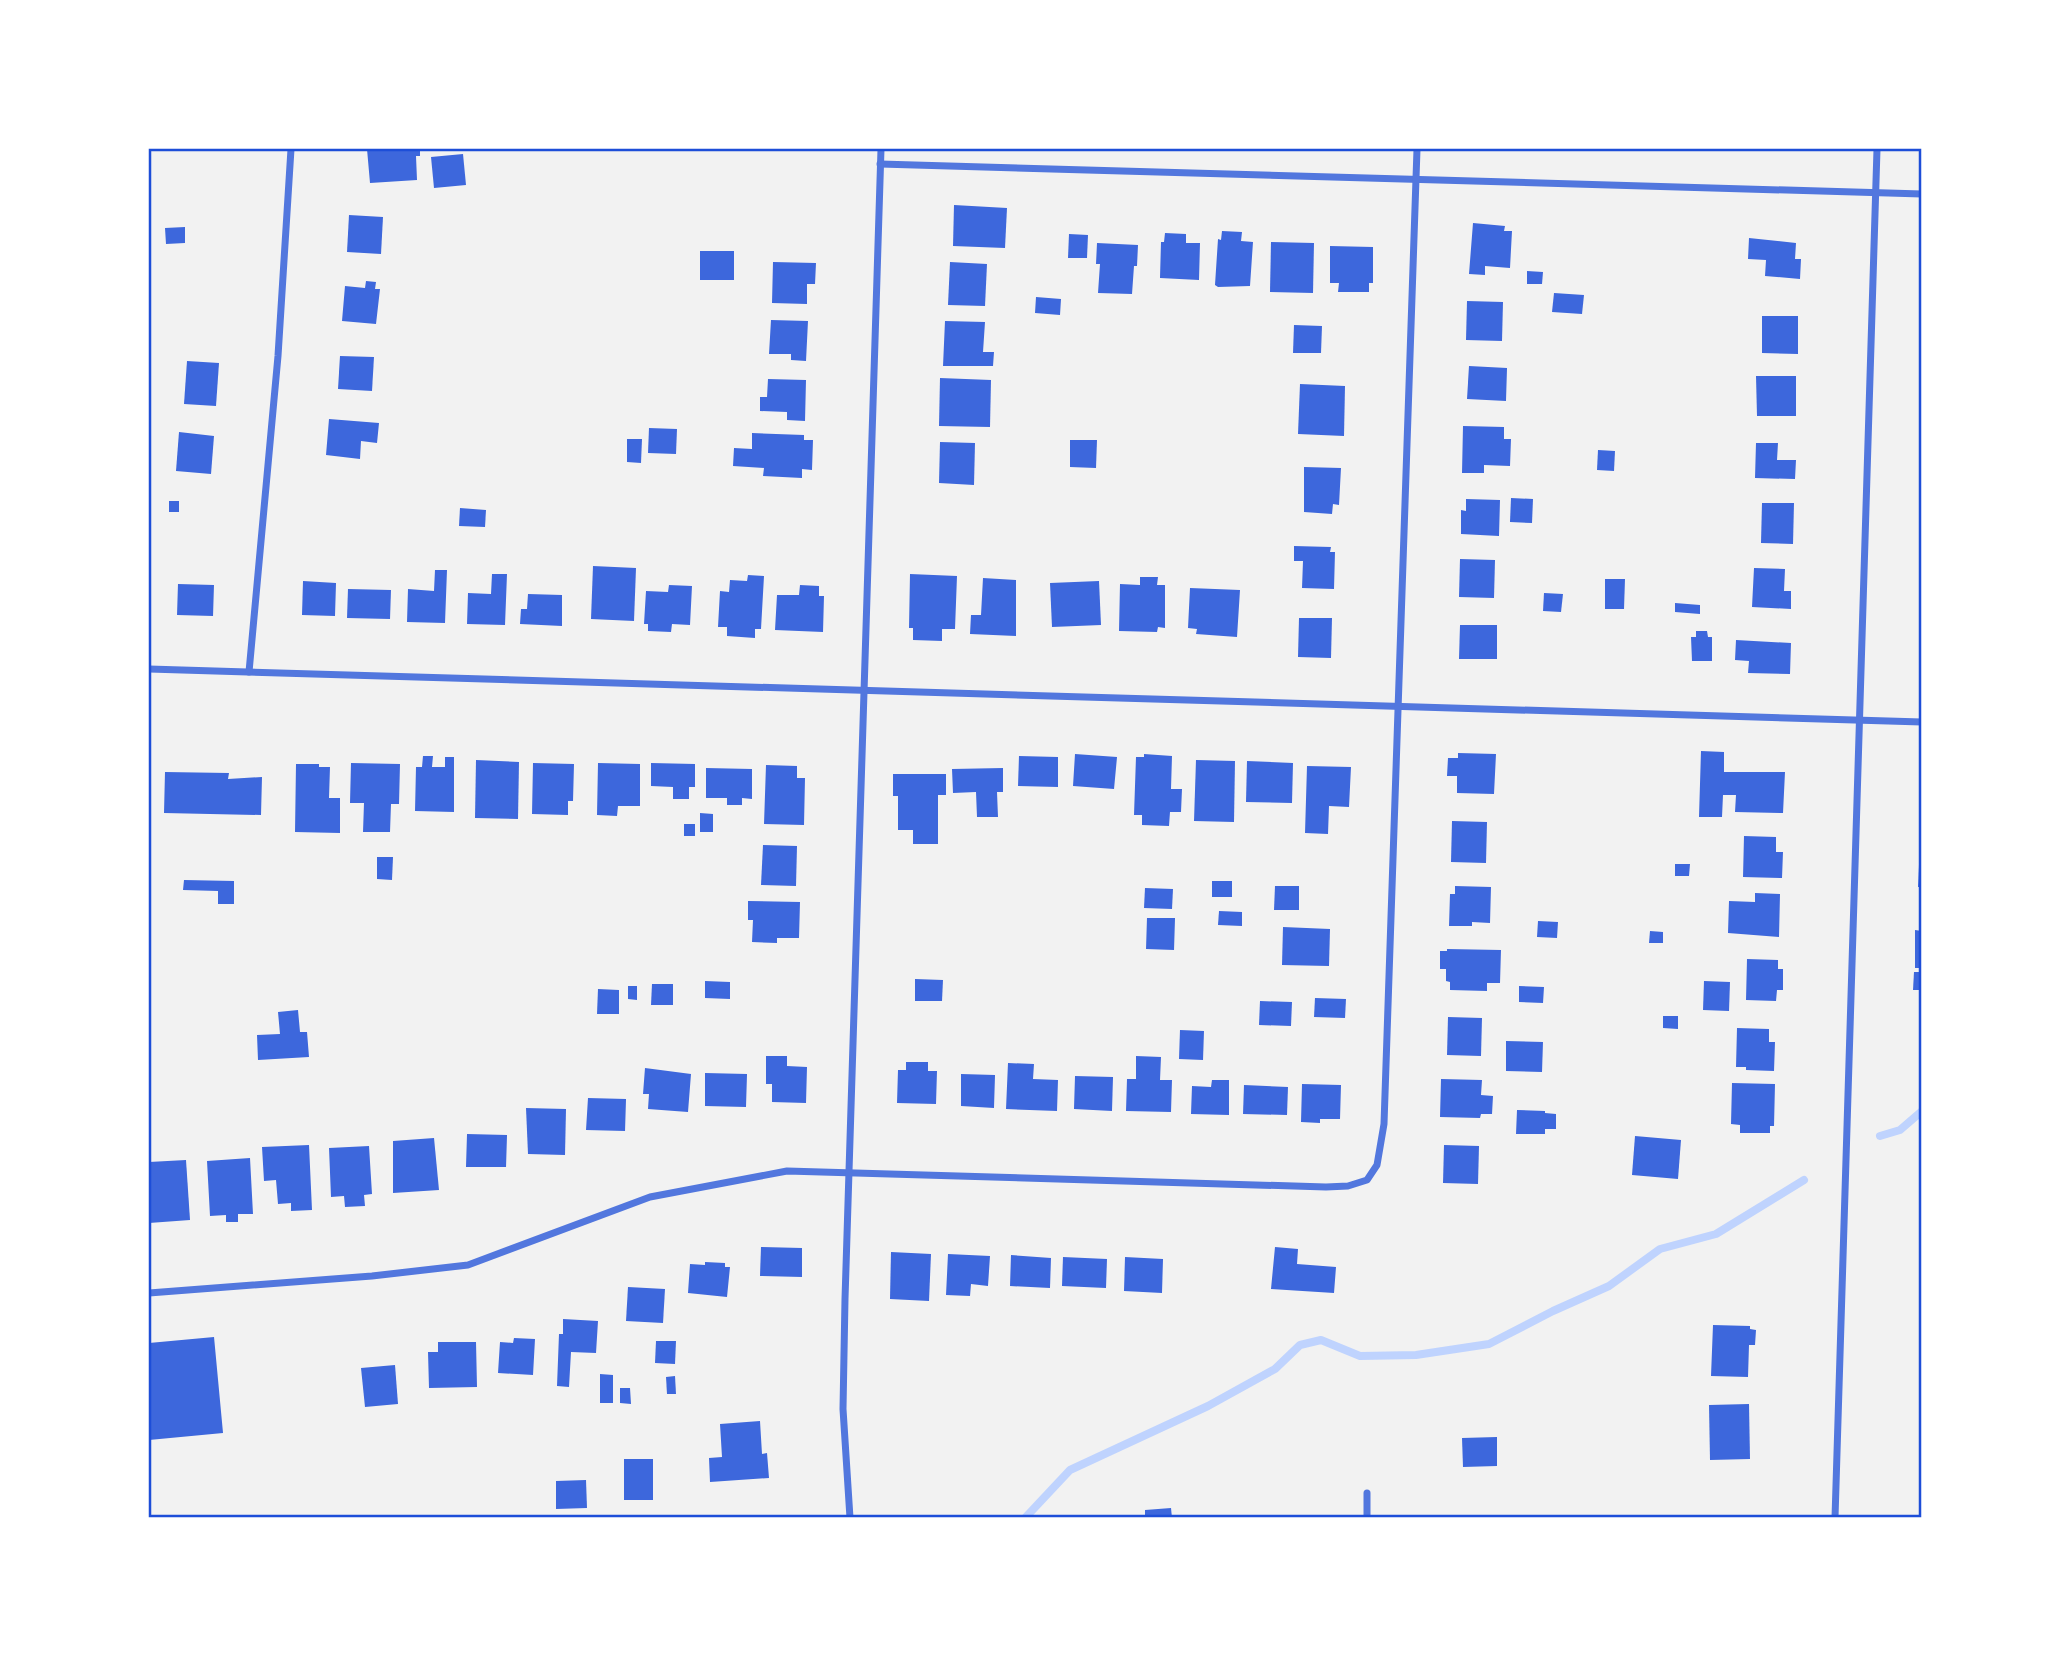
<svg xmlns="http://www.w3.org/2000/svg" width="2071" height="1667" viewBox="0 0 2071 1667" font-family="'PT Sans Narrow',sans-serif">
  <rect width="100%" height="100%" fill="#f2f2f2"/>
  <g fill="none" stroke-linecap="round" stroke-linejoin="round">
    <!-- stream -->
    <g stroke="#bfd3fe" stroke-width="8">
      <polyline points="1880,1136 1900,1130 1922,1111"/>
      <polyline points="1025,1518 1070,1470 1208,1406 1275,1369 1300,1345 1321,1340 1360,1356 1416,1355 1489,1344 1553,1311 1609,1286 1660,1249 1716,1234 1804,1180"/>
    </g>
  </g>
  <!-- building -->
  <g fill="#3d67dc">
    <polygon points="367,149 420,149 420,156 416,156 417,180 370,183"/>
    <polygon points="463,154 466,185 434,188 431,157"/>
    <polygon points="954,205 1007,208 1005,248 953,246"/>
    <polygon points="349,215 383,217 381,254 347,252"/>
    <polygon points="1473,223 1505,226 1504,231 1512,231 1510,268 1485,266 1485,275 1469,274"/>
    <polygon points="185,227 185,243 166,244 165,228"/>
    <polygon points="1222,231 1242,232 1241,241 1253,242 1250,286 1218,287 1215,285 1218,239 1221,240"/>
    <polygon points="1165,233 1186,234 1186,243 1200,243 1199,280 1160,278 1161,242 1164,242"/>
    <polygon points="1069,234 1088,235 1087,258 1068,258"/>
    <polygon points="1749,238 1796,243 1795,259 1801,259 1800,279 1765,276 1766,260 1748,259"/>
    <polygon points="1271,242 1314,243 1313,293 1270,292"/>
    <polygon points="1097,243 1138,245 1137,266 1134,266 1132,294 1098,293 1100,264 1096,264"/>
    <polygon points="1330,246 1373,247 1373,283 1369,283 1369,292 1338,292 1339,283 1330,283"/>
    <rect x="700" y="251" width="34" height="29"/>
    <polygon points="773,262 816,263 815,284 807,284 807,304 772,303"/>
    <polygon points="950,262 987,264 985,306 948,305"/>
    <polygon points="1527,271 1543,272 1542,284 1527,284"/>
    <polygon points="366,281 376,282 375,289 380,289 376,324 342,321 345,286 365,288"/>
    <polygon points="1554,293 1584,295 1582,314 1552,312"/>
    <polygon points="1036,297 1061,299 1060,315 1035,313"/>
    <polygon points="1467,301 1503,302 1502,341 1466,340"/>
    <polygon points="1762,316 1798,316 1798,354 1762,353"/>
    <polygon points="771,320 808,321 806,361 791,360 791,354 769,354"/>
    <polygon points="945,321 985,322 983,352 994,352 993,366 943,366"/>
    <polygon points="1294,325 1322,326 1321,353 1293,353"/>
    <polygon points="340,356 374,357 372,391 338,389"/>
    <polygon points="187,361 219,363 216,406 184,404"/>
    <polygon points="1469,366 1507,368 1506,401 1467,399"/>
    <polygon points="1756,376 1796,376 1796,416 1757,416"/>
    <polygon points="940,378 991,380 990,427 939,426"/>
    <polygon points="768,379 806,380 805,421 787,420 787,412 760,411 760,397 767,397"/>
    <polygon points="1300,384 1345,386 1344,436 1298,434"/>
    <polygon points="329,419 379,423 377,443 361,441 360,459 326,455"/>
    <polygon points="1463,426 1504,427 1504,439 1511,439 1510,466 1484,465 1484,473 1462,473"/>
    <polygon points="649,428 677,429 676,454 648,453"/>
    <polygon points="179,432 214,436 211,474 176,471"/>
    <polygon points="752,433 804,435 804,440 813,440 812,470 802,469 802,478 763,476 764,468 733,466 734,448 752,449"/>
    <polygon points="627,439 642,439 641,463 627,462"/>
    <polygon points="1070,440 1097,440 1096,468 1070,467"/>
    <polygon points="940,442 975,443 974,485 939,483"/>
    <polygon points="1756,443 1778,443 1777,460 1796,460 1795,479 1755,478"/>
    <polygon points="1598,450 1615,451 1614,471 1597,470"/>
    <polygon points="1304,467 1341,468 1339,505 1333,504 1332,514 1304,512"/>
    <polygon points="1511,498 1533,499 1532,523 1510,522"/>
    <polygon points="1466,499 1500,500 1499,536 1461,534 1461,510 1466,511"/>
    <rect x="169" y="501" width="10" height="11"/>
    <polygon points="1762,503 1794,503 1793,544 1761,543"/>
    <polygon points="460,508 486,510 485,527 459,526"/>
    <polygon points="1294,546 1331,547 1330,552 1335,552 1334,589 1302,588 1303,561 1294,561"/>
    <polygon points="1460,559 1495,560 1494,598 1459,597"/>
    <polygon points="593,566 636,568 634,621 591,619"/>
    <polygon points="1754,568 1785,569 1784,591 1791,591 1791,609 1752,607"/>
    <polygon points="435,570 447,570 445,623 407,622 408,589 434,591"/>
    <polygon points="492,574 507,574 505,625 467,624 468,593 491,594"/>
    <polygon points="910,574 957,576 955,629 942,629 942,641 913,640 913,628 909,628"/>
    <polygon points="748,575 764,576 761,629 755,629 755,638 727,636 727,627 718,627 720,591 729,592 730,580 747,581"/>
    <polygon points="1140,577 1158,577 1157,585 1165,585 1165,628 1158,627 1157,632 1119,631 1120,584 1140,585"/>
    <polygon points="983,578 1016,580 1016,636 970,634 971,615 981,615"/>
    <polygon points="1605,579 1625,579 1624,609 1605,609"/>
    <polygon points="303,581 336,583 335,616 302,615"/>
    <polygon points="1099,581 1101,625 1052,627 1050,583"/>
    <polygon points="178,584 214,585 213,616 177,615"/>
    <polygon points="669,585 692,586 690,625 672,624 671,632 648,631 648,624 644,624 646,591 668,592"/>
    <polygon points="800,585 819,586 819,596 824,596 823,632 775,630 777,595 799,595"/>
    <polygon points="1190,588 1240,590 1237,637 1196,634 1197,629 1188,628"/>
    <polygon points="348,589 391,590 390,619 347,618"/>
    <polygon points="1544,593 1563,594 1561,612 1543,611"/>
    <polygon points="528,594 562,595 562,626 520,624 521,609 527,609"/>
    <polygon points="1675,603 1700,605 1700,614 1675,612"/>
    <polygon points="1299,618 1332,618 1331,658 1298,657"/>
    <polygon points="1460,625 1497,625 1497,659 1459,659"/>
    <polygon points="1696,631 1707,631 1708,637 1712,637 1712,661 1692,661 1691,637 1696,637"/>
    <polygon points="1736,640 1791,643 1790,674 1748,673 1749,661 1735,660"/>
    <polygon points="1701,751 1724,752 1724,772 1785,772 1783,813 1735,812 1736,795 1723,795 1722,817 1699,817"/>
    <polygon points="1458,753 1496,754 1494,794 1457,793 1457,776 1447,776 1448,758 1458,758"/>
    <polygon points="1075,754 1117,757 1114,789 1073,786"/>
    <polygon points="1144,754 1172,756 1171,789 1182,789 1181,812 1170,812 1169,826 1142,825 1142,815 1134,815 1136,757 1144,757"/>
    <polygon points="423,756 433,756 432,767 445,767 445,757 454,757 454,812 415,811 416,767 422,767"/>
    <polygon points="1019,756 1058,757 1058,787 1018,786"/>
    <polygon points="476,760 519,762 518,819 475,818"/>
    <polygon points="1196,760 1235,761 1234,822 1194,821"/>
    <polygon points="1247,761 1293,763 1292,803 1246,802"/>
    <polygon points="351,763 400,764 399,804 391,804 390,832 363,832 364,803 350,803"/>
    <polygon points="533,763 574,764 573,801 568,801 568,815 532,814"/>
    <polygon points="598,763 640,764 640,806 618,806 617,816 597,815"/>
    <polygon points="651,763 695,764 695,787 689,787 689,799 673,799 673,787 651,786"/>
    <polygon points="296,764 319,764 319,767 330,767 329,798 340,798 340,833 295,832"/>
    <polygon points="766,765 797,766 797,778 805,778 804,825 764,824"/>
    <polygon points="1307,766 1351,767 1349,807 1329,806 1328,834 1305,833"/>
    <polygon points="706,768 752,769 752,799 742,798 742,805 727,805 727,798 706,798"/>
    <polygon points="1003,768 1003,792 997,792 998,817 977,817 976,792 953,793 952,769"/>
    <polygon points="165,772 229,773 228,779 262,777 261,815 164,813"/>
    <polygon points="893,774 946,774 946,795 938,795 938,844 913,844 913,830 898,830 898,796 893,796"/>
    <polygon points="700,813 713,814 713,832 700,832"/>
    <polygon points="1452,821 1487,822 1486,863 1451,862"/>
    <rect x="684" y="824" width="11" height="12"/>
    <polygon points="1744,836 1776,837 1776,852 1783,852 1782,878 1743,877"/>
    <polygon points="763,845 797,846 796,886 761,885"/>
    <polygon points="377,857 393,857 392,880 377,879"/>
    <polygon points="1675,864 1690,864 1689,876 1675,876"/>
    <polygon points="1919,865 1922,865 1922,887 1918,887"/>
    <polygon points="184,880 234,881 234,904 218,904 218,891 183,890"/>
    <rect x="1212" y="881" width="20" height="16"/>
    <polygon points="1275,886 1299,886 1299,910 1274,910"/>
    <polygon points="1455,886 1491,887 1490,923 1472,922 1472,926 1449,926 1450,894 1455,894"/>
    <polygon points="1145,888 1173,889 1172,909 1144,908"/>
    <polygon points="1755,893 1780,894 1779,937 1728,933 1729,901 1755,902"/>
    <polygon points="748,901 800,902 799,938 777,938 777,943 752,942 753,920 748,920"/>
    <polygon points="1219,911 1242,912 1242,926 1218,925"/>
    <polygon points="1147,918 1175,918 1174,950 1146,949"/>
    <polygon points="1538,921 1558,922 1557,938 1537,937"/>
    <polygon points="1283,927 1330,929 1329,966 1282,965"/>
    <polygon points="1915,930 1922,931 1922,968 1915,968"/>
    <polygon points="1650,931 1663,932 1663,943 1649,943"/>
    <polygon points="1447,949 1501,950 1500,983 1487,983 1487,991 1450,990 1450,982 1446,981 1446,969 1440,969 1440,951 1447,951"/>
    <polygon points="1747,959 1778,960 1778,969 1783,969 1783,990 1777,990 1776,1001 1746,1000"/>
    <polygon points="1914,972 1922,972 1922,990 1913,990"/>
    <polygon points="915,979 943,980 942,1001 915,1001"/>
    <polygon points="705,981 730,982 730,999 705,998"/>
    <polygon points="1704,981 1730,982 1729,1011 1703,1010"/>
    <polygon points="652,984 673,984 673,1005 651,1005"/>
    <polygon points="628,986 637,986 637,1000 628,999"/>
    <polygon points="1519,986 1544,987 1543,1003 1519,1002"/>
    <polygon points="598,989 619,990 619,1014 597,1014"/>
    <polygon points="1315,998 1346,999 1345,1018 1314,1017"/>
    <polygon points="1260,1001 1292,1002 1291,1026 1259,1025"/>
    <polygon points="298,1010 300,1032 307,1032 309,1057 258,1060 257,1035 280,1034 278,1012"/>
    <polygon points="1663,1016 1678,1016 1678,1029 1663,1028"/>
    <polygon points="1448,1017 1482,1018 1481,1056 1447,1055"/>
    <polygon points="1737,1028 1769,1029 1769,1042 1775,1042 1774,1071 1746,1070 1746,1067 1736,1067"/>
    <polygon points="1180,1030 1204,1031 1203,1060 1179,1059"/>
    <polygon points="1506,1041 1543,1042 1542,1072 1506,1071"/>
    <polygon points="766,1056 787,1056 787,1066 807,1067 806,1103 772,1102 772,1084 766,1084"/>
    <polygon points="1136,1056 1161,1057 1160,1080 1172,1080 1171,1112 1126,1111 1127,1079 1136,1079"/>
    <polygon points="906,1062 928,1062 928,1071 937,1071 936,1104 897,1103 898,1070 906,1070"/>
    <polygon points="1008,1063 1034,1064 1033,1079 1058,1080 1057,1111 1006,1109"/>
    <polygon points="645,1068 691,1074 688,1112 648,1109 649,1094 643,1094"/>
    <polygon points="705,1073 747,1074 746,1107 705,1106"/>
    <polygon points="961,1074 995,1075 994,1108 961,1106"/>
    <polygon points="1075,1076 1113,1077 1112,1111 1074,1109"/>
    <polygon points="1441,1079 1482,1080 1481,1095 1493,1096 1492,1114 1481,1114 1480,1118 1440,1117"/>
    <polygon points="1212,1080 1229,1080 1229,1115 1191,1114 1192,1086 1211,1087"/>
    <polygon points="1732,1083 1775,1084 1774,1126 1770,1126 1770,1133 1740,1133 1740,1125 1731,1124"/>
    <polygon points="1302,1084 1341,1085 1340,1119 1320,1119 1320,1123 1301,1122"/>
    <polygon points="1244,1085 1288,1087 1287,1115 1243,1114"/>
    <polygon points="588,1098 626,1099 625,1131 586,1130"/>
    <polygon points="526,1108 566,1109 565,1155 528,1154"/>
    <polygon points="1517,1110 1545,1111 1545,1113 1556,1114 1556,1129 1545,1129 1545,1134 1516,1134"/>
    <polygon points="467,1134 507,1135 506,1167 466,1167"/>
    <polygon points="1635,1136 1681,1140 1678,1179 1632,1175"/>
    <polygon points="434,1138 439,1190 393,1193 393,1141"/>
    <polygon points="309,1145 312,1210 291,1211 291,1203 278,1204 276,1180 264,1181 262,1147"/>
    <polygon points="1444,1145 1479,1146 1478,1184 1443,1183"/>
    <polygon points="369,1146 372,1194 364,1195 365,1206 345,1207 344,1196 331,1197 329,1148"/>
    <polygon points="250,1158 253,1214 238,1214 238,1222 226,1222 226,1215 210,1216 207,1161"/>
    <polygon points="186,1160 190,1220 149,1223 149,1162"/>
    <polygon points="761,1247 802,1248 802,1277 760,1276"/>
    <polygon points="1275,1247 1298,1249 1297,1264 1336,1267 1334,1293 1271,1289"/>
    <polygon points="891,1252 931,1254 929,1301 890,1299"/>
    <polygon points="948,1254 990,1256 988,1286 971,1284 970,1296 946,1295"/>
    <polygon points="1011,1255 1051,1258 1050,1288 1010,1286"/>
    <polygon points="1063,1257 1107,1259 1106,1288 1062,1286"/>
    <polygon points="1125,1257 1163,1259 1162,1293 1124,1291"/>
    <polygon points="705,1262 725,1263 725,1267 730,1267 727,1297 688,1293 690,1264 705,1265"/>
    <polygon points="628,1287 665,1289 663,1323 626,1321"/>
    <polygon points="563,1319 598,1321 596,1353 571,1352 569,1387 557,1386 559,1334 563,1334"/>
    <polygon points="1713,1325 1750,1326 1750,1329 1756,1330 1755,1345 1749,1345 1748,1377 1711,1376"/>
    <polygon points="214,1337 223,1433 149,1440 149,1343"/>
    <polygon points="514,1338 535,1339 533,1375 498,1373 500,1342 513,1343"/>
    <polygon points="656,1341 676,1341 675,1364 655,1363"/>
    <polygon points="438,1342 476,1342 477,1387 429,1388 428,1352 438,1352"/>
    <polygon points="395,1365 398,1404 365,1407 361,1368"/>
    <polygon points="600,1374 613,1375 613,1403 600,1403"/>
    <polygon points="675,1376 676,1394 667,1394 666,1377"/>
    <polygon points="620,1388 630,1388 631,1404 620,1403"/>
    <polygon points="1749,1404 1750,1459 1710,1460 1709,1405"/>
    <polygon points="760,1421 762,1454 767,1453 769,1478 710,1482 709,1458 722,1457 720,1424"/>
    <polygon points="1497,1437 1497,1466 1463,1467 1462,1438"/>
    <rect x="624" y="1459" width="29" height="41"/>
    <polygon points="586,1480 587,1508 556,1509 556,1481"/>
    <polygon points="1171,1508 1172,1518 1145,1518 1145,1510"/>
  </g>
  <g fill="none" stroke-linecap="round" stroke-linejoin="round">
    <!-- minor -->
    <g stroke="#5277de" stroke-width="7">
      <polyline points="880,164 1922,194"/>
      <polyline points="149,669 1922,722"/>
      <polyline points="249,672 278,356 291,149"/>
      <polyline points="149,1293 372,1276 468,1265 650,1197 787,1171 1326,1187 1348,1186 1367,1180 1377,1165 1384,1124 1417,149"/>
      <polyline points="850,1518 843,1409 845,1299 881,149"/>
      <polyline points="1367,1518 1367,1493"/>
      <polyline points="1835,1518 1877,149"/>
    </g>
  </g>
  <!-- border -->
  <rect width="2071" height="1667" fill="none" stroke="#ffffff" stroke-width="301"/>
  <rect x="150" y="150" width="1770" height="1366" fill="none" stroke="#1d4ed8" stroke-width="2.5"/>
</svg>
